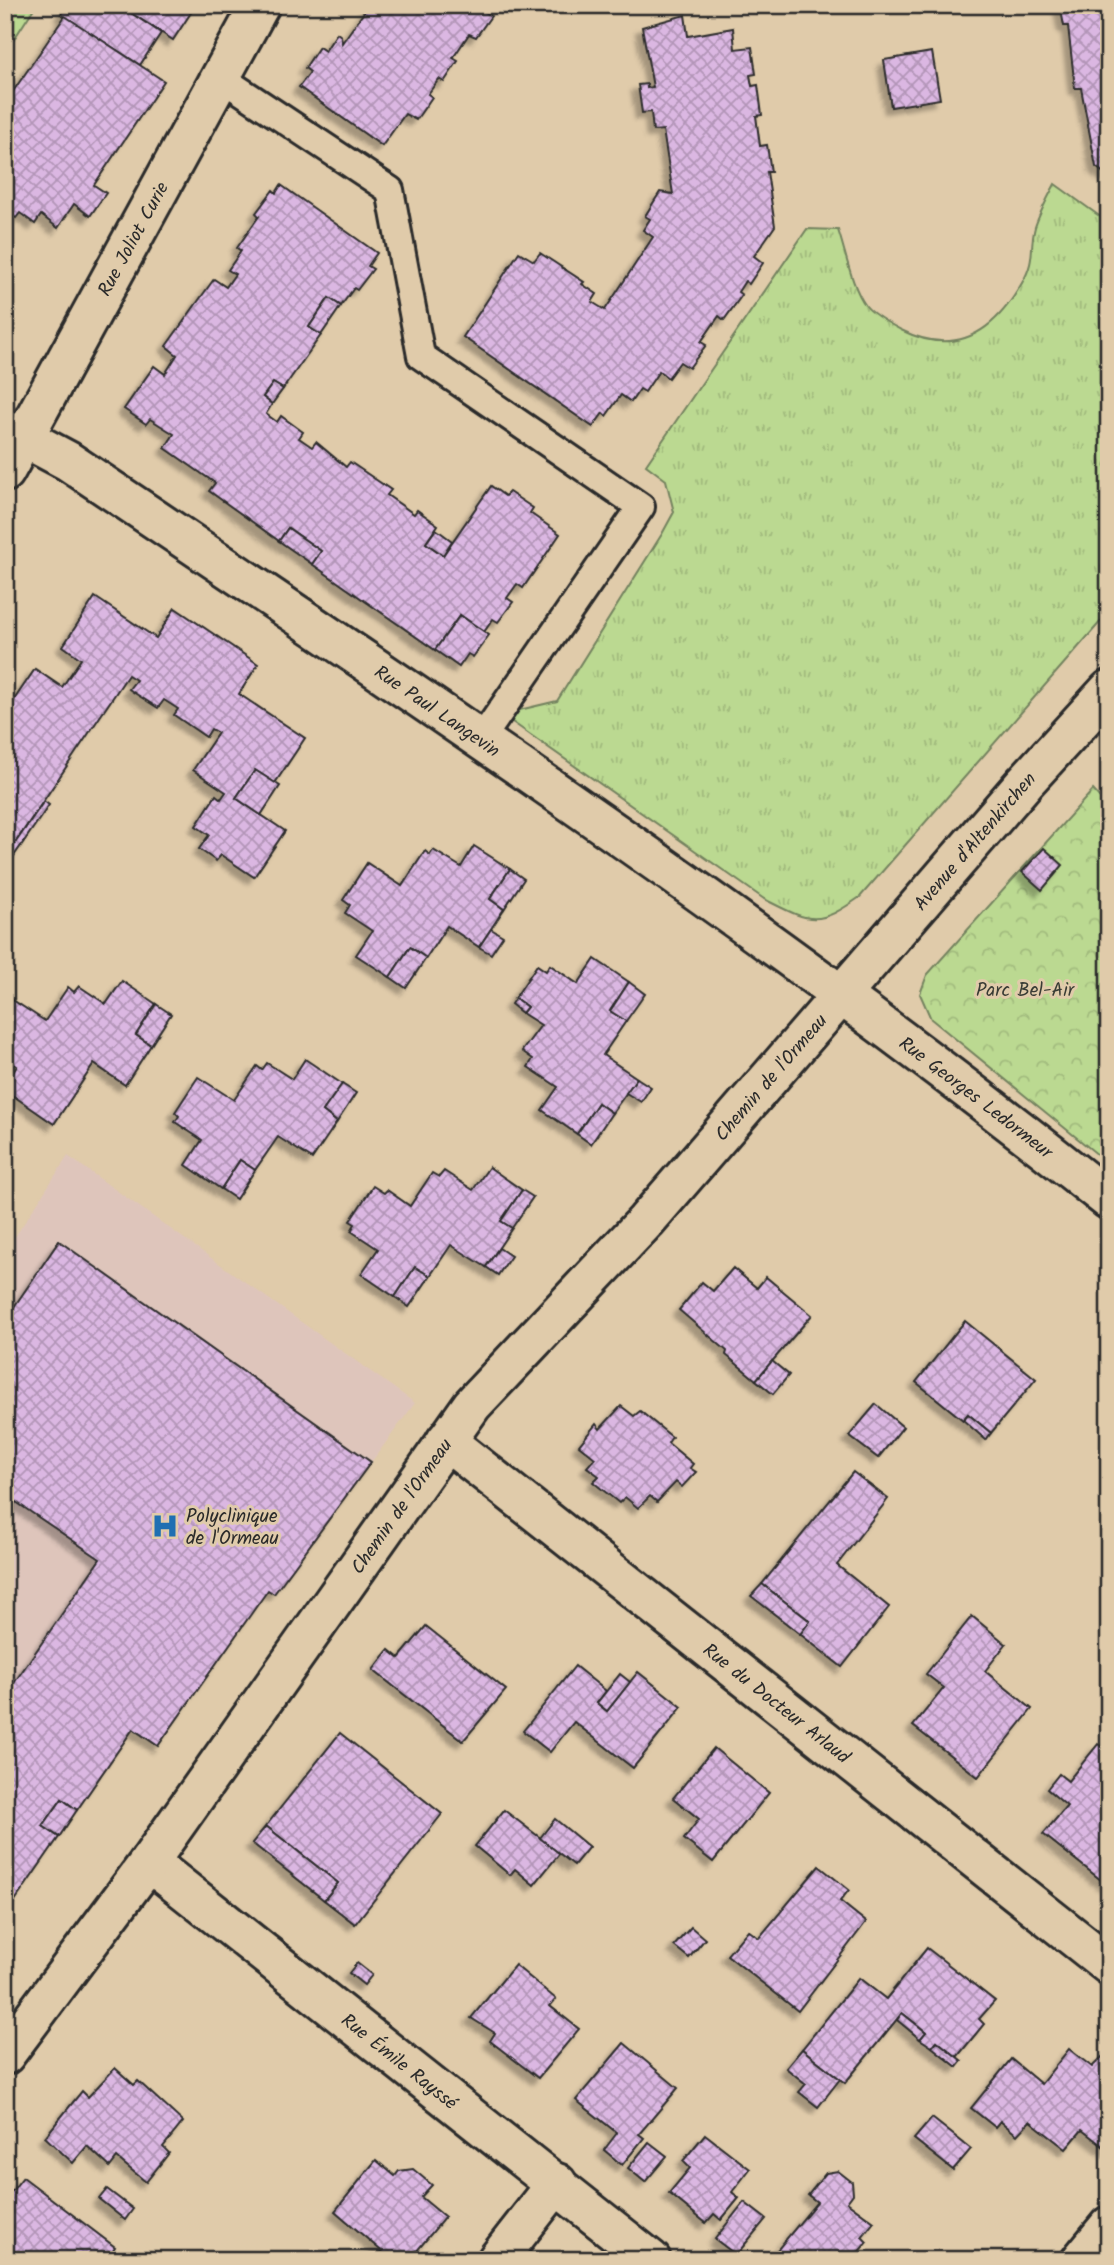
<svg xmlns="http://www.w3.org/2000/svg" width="1114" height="2265" viewBox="0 0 1114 2265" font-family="Kalam,sans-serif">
  <defs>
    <pattern id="grass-tufts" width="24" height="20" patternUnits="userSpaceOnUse" patternTransform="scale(1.75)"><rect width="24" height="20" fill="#bbd991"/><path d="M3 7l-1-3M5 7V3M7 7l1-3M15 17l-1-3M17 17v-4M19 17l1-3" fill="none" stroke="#a1ba7d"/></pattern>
    <pattern id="forest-crowns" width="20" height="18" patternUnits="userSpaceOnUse" patternTransform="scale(1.75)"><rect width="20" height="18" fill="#bbd991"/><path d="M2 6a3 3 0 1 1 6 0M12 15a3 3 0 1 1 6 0" fill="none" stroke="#a1ba7d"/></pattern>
    <pattern id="building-cross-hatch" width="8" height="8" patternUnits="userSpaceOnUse" patternTransform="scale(1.75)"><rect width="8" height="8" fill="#dbb7e2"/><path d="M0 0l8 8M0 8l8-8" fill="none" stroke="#b295b7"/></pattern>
    <filter id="shadow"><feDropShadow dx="-6" dy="6" stdDeviation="2" flood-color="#0004"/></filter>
  </defs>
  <rect width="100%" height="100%" fill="#e0cbaa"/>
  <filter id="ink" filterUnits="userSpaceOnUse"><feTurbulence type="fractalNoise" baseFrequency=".0143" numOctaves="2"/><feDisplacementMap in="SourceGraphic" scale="14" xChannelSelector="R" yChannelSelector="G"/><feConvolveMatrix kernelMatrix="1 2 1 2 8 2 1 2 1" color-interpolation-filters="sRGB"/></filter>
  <g filter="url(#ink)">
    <!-- built -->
    <polygon fill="#dec5bb" points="68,1156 415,1403 274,1594 268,1590 133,1729 5,1915 5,1252"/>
    <!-- grass -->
    <g fill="url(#grass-tufts)" stroke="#73825e" stroke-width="2">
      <polygon points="5,5 36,5 5,53"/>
      <path d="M1055,184L1109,223V612L860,897C816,928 810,922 764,899L505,717L511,712L557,701L662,534L674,512L666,480L646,465L807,229L838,230C846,253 851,286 866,306C873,315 890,324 901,330C955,357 994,333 1022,283C1036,259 1029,250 1035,227C1040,212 1048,197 1055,184Z"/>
    </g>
    <!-- forest -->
    <polygon fill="url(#forest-crowns)" stroke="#73825e" stroke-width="2" points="1093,790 1109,808 1109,1164 931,1019 920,994 927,975"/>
    <!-- building -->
    <g fill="url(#building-cross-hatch)" stroke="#2b2b2b" stroke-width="2" filter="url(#shadow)">
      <polygon points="67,5 119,5 161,33 140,65 61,14"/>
      <polygon points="119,5 196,5 173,40"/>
      <polygon points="369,5 489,5 485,12 491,16 476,37 469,34 453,58 458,61 444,82 439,79 428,94 432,97 416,120 405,114 382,146 299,87 310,72 305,68 319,47 325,51 337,33 341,36 342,43"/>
      <polygon points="1060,5 1109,5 1109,177 1096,167 1081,88 1075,88 1068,26 1064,26"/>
      <polygon points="685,15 688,36 733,28 735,49 752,47 756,74 750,75 752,86 758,85 762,115 756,116 760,146 767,145 771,172 767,172 775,226 754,256 763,263 749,284 745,281 738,292 742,295 724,320 719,316 701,342 706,345 689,368 680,362 668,378 659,371 645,392 640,389 631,402 621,395 606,416 603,413 593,427 463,337 519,252 534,261 540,253 584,282 582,284 597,294 592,302 605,310 653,237 643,230 650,219 645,216 660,192 673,194 663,130 653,131 651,112 642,113 638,85 647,84 647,88 653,87 642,27"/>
      <polygon points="65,16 164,81 94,185 106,193 90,216 74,204 58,228 41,215 35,224 20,213 16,218 5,211 5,103"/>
      <polygon points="932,52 940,99 891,107 884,60"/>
      <polygon points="281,185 377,253 368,266 373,269 357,290 354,288 341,306 329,298 309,327 321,335 283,389 273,383 263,397 272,404 266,414 277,422 281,416 303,432 299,438 312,447 316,442 346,467 350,462 391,490 387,495 414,514 417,510 438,525 426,543 443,555 491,486 505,496 509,492 533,508 530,513 560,534 523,588 517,584 507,598 513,602 498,622 493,619 484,632 460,615 435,650 312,564 321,551 288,528 279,541 209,491 215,483 165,448 174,434 150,419 146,424 124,409 154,366 165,374 177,355 166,346 214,279 226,287 235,274 228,270 241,251 237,248 259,216 256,213 273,190 276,193"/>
      <polygon points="329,298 341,306 321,335 309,327"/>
      <polygon points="273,383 283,389 272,404 263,397"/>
      <polygon points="288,528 321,551 312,564 279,541"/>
      <polygon points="436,529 452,541 443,555 426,543"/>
      <polygon points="95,597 156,638 175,608 258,664 239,694 305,738 275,783 255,770 236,798 285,831 254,877 221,855 216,861 199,849 209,835 196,826 216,795 221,799 226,792 193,770 218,733 211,729 206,737 174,715 178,709 164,700 158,708 133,692 129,689 136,680 128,675 5,858 5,713 35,669 62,687 81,659 63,646"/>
      <polygon points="460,615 489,635 473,657 468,654 459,667 435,650"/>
      <polygon points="255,770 280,786 261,815 236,798"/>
      <polygon points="44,801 49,805 5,869 5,858"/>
      <polygon points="474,846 510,869 490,899 504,909 479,947 447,926 426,958 410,947 390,977 356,955 372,931 345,913 350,905 343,900 367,863 402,886 425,851 430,855 433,850 461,867"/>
      <polygon points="1044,848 1063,865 1042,890 1022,872"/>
      <polygon points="510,869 524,879 504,909 490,899"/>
      <polygon points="491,929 503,936 491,954 479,947"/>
      <polygon points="410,947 426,958 406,988 390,977"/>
      <polygon points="595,959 629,982 610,1011 626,1021 603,1055 637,1078 612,1113 598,1103 577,1134 542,1110 558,1087 528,1067 533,1059 522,1051 541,1025 522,1013 527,1007 515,998 537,965 546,971 550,965 578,984"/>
      <polygon points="122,981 156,1004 136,1035 151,1045 125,1085 94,1064 54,1124 5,1090 5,1085 17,1066 5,1058 5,1009 11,999 45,1021 68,987 74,992 79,986 106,1004"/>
      <polygon points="629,982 645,994 626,1021 610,1011"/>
      <polygon points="515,998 527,1007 522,1013 511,1004"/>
      <polygon points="156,1004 171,1014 151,1045 136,1035"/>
      <polygon points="305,1059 342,1084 323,1111 337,1122 312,1159 278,1137 255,1170 240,1160 221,1189 186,1165 202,1140 175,1122 179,1116 175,1112 198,1077 234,1100 257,1066 262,1070 267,1063 292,1079"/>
      <polygon points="637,1078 651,1087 641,1102 626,1093"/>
      <polygon points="342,1084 356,1093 337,1122 323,1111"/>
      <polygon points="598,1103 612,1113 591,1144 577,1134"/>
      <polygon points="240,1160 255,1170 236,1199 221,1189"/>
      <polygon points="489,1167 522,1190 501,1221 512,1228 486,1267 451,1245 430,1276 415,1267 395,1297 361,1274 378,1249 351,1231 355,1224 350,1221 373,1186 384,1193 387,1190 410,1206 432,1173 439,1177 444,1171 473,1190"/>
      <polygon points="522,1190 533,1197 512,1228 501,1221"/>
      <polygon points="59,1241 371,1462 274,1594 268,1590 158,1746 133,1729 77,1810 62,1799 43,1826 59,1837 5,1915 5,1696 100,1559 16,1502 5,1517 5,1320"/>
      <polygon points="499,1248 511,1256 498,1275 486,1267"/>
      <polygon points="415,1267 430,1276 409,1307 395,1297"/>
      <polygon points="733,1268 757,1288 766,1277 812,1315 756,1380 726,1355 727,1351 679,1310 702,1282 713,1291"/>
      <polygon points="965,1321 1036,1379 991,1433 968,1414 963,1420 916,1382"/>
      <polygon points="772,1361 789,1375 773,1394 756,1380"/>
      <polygon points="876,1404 903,1427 878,1458 849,1436"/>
      <polygon points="621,1406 634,1416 640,1411 672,1437 668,1443 693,1464 690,1468 696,1472 682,1487 676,1482 657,1502 650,1496 638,1508 625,1497 619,1503 593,1482 599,1476 587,1467 595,1458 579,1445 596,1424 600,1429"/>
      <polygon points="968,1414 991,1433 986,1440 963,1420"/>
      <polygon points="853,1472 888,1499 837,1565 889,1607 842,1667 800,1634 810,1621 762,1584"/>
      <polygon points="762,1584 810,1621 800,1634 751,1596"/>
      <polygon points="972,1616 1006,1644 985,1671 1032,1709 978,1777 913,1726 944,1688 926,1674"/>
      <polygon points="426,1626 506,1690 463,1741 373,1670 389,1650 399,1658"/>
      <polygon points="575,1666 606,1691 597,1703 607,1711 638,1672 682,1707 633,1768 574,1722 550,1752 523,1731"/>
      <polygon points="620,1674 630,1682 607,1711 597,1703"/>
      <polygon points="340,1733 442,1814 355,1924 324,1900 338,1883 266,1826"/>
      <polygon points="1098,1744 1109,1752 1109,1880 1106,1884 1043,1834 1067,1806 1047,1789 1059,1774 1068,1781"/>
      <polygon points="714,1748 769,1793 713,1862 684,1839 699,1819 673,1798"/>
      <polygon points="62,1799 77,1810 59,1837 43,1826"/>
      <polygon points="504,1810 560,1853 534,1885 515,1869 510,1875 475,1846"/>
      <polygon points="555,1819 589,1847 574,1865 540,1838"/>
      <polygon points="266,1826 338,1883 324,1900 252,1843"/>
      <polygon points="819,1866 849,1890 840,1901 866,1922 798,2011 727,1955 748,1930 759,1938"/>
      <polygon points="691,1927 705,1939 689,1958 674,1946"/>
      <polygon points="927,1948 995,2001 979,2019 984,2024 957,2057 937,2041 932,2047 920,2039 926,2032 902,2013 845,2083 802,2049 859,1978 886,1999"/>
      <polygon points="357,1963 372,1975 364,1985 349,1973"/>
      <polygon points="515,1965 556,1999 550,2006 579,2029 538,2078 490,2041 495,2033 471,2018"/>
      <polygon points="902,2013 926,2032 920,2039 897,2020"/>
      <polygon points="937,2041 962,2061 957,2067 932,2047"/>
      <polygon points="624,2043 678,2088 639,2134 644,2138 622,2165 604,2150 617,2133 576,2100"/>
      <polygon points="802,2049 840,2079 818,2107 799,2092 806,2084 786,2068"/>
      <polygon points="1069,2049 1092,2067 1103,2056 1109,2061 1109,2151 1082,2130 1066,2149 1030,2121 1017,2135 1000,2121 995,2127 971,2108 1011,2059 1041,2084"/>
      <polygon points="115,2068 134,2085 138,2081 183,2122 163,2147 169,2153 146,2182 117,2158 110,2167 87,2146 73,2163 45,2137 82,2091 88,2097"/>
      <polygon points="932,2118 971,2149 953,2170 914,2139"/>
      <polygon points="705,2134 750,2169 732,2192 739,2198 721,2220 714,2214 706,2223 669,2193 690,2168 683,2161"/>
      <polygon points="649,2142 667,2156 645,2182 628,2168"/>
      <polygon points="376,2160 395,2176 399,2171 413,2169 432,2185 421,2197 445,2217 416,2252 424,2260 381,2260 386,2255 335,2211"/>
      <polygon points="838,2171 852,2182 853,2194 847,2202 874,2222 862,2237 867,2242 852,2260 769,2260 817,2202 808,2195 826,2173"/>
      <polygon points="23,2177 115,2247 105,2260 18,2260 5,2250 5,2200"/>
      <polygon points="107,2189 133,2209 125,2220 99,2199"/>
      <polygon points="744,2202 766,2219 736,2255 715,2239"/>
    </g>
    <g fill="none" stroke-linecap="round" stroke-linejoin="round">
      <!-- lane casing -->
      <g stroke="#2b2b2b" stroke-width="32">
        <polyline id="lane" points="220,77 390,190 421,356 641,507 482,738"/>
      </g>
      <!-- street casing -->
      <g stroke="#2b2b2b" stroke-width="44">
        <g id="street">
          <path id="s1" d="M23,437L68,461C421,698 776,934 1109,1200"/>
          <path id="s2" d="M5,472L260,5"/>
          <path id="s3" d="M446,1441L1109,1965"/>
          <path id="s4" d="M149,1862L651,2260"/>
          <polyline points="497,2260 557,2183"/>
          <polyline points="1081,2260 1109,2226"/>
        </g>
      </g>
      <!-- secondary casing -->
      <g stroke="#2b2b2b" stroke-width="44">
        <g id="secondary">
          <path id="s5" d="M5,2055L149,1862L472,1405L646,1221L1025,782L1109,690"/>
        </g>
      </g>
      <!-- lane -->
      <use href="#lane" stroke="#e0cbaa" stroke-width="26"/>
      <!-- street -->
      <use href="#street" stroke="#e0cbaa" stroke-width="38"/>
      <!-- secondary -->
      <use href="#secondary" stroke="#e0cbaa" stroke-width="38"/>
    </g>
  </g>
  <!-- icons -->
  <defs>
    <g id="hospital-bare" transform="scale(2.1)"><path d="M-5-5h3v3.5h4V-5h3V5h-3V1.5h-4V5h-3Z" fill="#1f6fb2" stroke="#e0cbaa" stroke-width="2.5" paint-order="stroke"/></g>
  </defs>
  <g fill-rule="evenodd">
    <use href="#hospital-bare" x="165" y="1526"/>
  </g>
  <g text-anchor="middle" stroke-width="6" stroke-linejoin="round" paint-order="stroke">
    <!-- street labels -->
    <g font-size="19" fill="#2b2b2b" stroke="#e0cbaa">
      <text dy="7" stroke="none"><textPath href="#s2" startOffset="266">Rue Joliot Curie</textPath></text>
      <text dy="7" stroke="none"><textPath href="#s1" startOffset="497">Rue Paul Langevin</textPath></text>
      <text dy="7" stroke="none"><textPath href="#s5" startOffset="1556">Avenue d'Altenkirchen</textPath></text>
      <text dy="7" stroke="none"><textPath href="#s5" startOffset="1244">Chemin de l'Ormeau</textPath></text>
      <text dy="7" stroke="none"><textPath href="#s1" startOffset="1160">Rue Georges Ledormeur</textPath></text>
      <text dy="7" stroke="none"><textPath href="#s5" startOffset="677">Chemin de l'Ormeau</textPath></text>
      <text dy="7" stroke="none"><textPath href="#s3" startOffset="422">Rue du Docteur Arlaud</textPath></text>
      <text dy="7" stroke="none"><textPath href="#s4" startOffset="320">Rue Émile Rayssé</textPath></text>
    </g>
    <!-- park labels -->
    <g font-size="19" fill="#393c35" stroke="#e0cbaa">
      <text x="1025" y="996">Parc Bel-Air</text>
    </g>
    <!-- poi labels -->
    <g font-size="19" fill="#2b2b2b" stroke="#e0cbaa" text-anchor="start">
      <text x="186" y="1522">Polyclinique<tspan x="186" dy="22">de l'Ormeau</tspan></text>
    </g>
  </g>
  <!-- margin -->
  <rect width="1114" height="2265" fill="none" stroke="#e0cbaa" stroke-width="28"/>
  <rect x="14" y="14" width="1086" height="2237" fill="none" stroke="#2b2b2b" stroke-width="2.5" filter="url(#ink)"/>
</svg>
